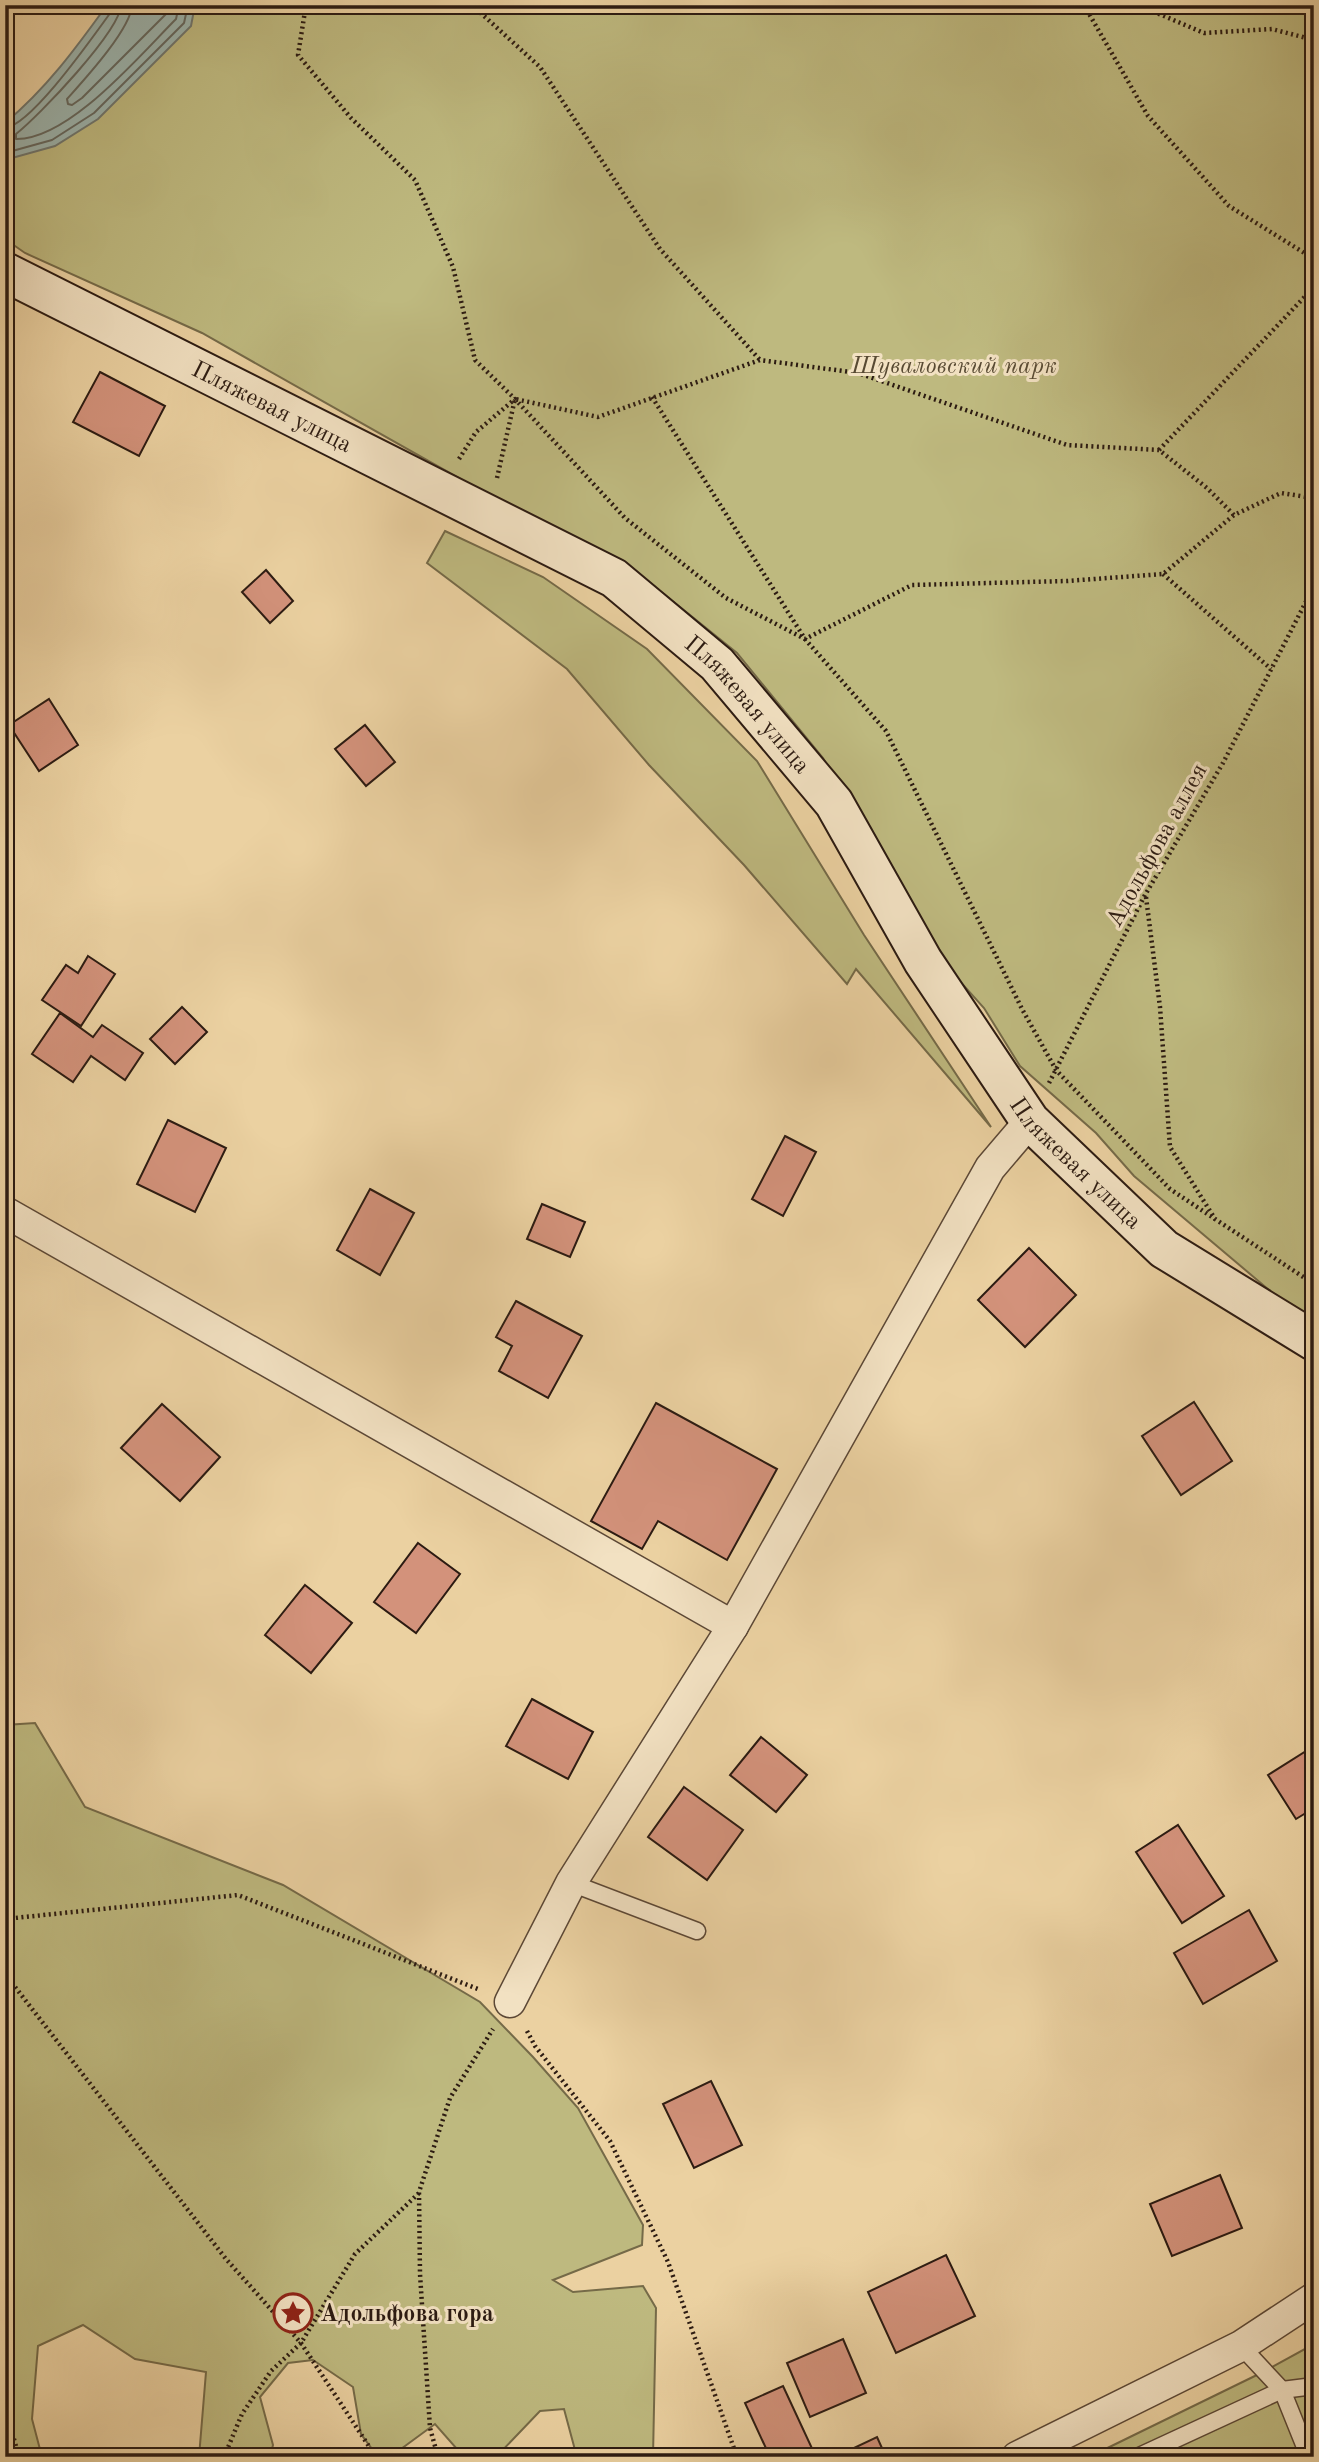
<svg xmlns="http://www.w3.org/2000/svg" width="1319" height="2462" viewBox="0 0 1319 2462" font-family="'Old Standard TT',serif">
  <rect width="100%" height="100%" fill="#ebd1a1"/>
  <filter id="stains"><feTurbulence type="fractalNoise" baseFrequency=".00286" numOctaves="4"/><feColorMatrix values="0 0 0 0 .2 0 0 0 0 .09 0 0 0 0 .02 0 0 0 .5 -.17"/></filter>
  <radialGradient id="worn" r=".72"><stop offset=".6" stop-color="#630" stop-opacity="0"/><stop offset="1" stop-color="#630" stop-opacity=".3"/></radialGradient>
  <!-- green -->
  <g fill="#beb97f" stroke="#756a48" stroke-width="2">
    <polygon points="181,5 1314,5 1314,1322 1288,1306 1134,1176 1096,1133 1020,1066 984,1008 938,957 823,758 737,653 664,594 202,333 25,253 5,239 5,142"/>
    <polygon points="445,531 543,577 647,649 757,761 864,935 991,1127 856,969 847,984 744,865 649,765 567,669 427,563"/>
    <polygon points="35,1723 85,1807 283,1885 480,2002 533,2057 578,2108 643,2225 642,2245 553,2280 573,2292 643,2286 656,2308 653,2457 572,2457 575,2450 564,2409 540,2411 496,2457 464,2457 435,2424 390,2457 378,2457 361,2434 353,2387 313,2360 288,2363 260,2397 273,2445 270,2457 199,2457 206,2372 135,2359 83,2325 38,2346 32,2419 42,2457 5,2457 5,1725"/>
    <polygon points="1314,2344 1314,2457 1089,2457 1263,2372"/>
  </g>
  <!-- water -->
  <path fill="#9cb5af" stroke="#6f7770" stroke-width="2" d="M107,5H195L191,26L98,119L55,146L5,160V123C46,89 76,48 107,5Z"/>
  <g fill="none" stroke-linecap="round" stroke-linejoin="round">
    <!-- shore -->
    <g stroke="#646860" stroke-width="2">
      <path d="M121,5C120,31 39,116 16,134V139C69,140 140,55 176,19L179,5"/>
      <path d="M132,5C131,29 84,80 67,99L68,104L72,105L82,98L166,14L168,5"/>
      <path d="M5,128C32,125 94,35 111,12L112,5"/>
      <polyline points="5,153 52,140 94,113 184,23 188,5"/>
    </g>
    <!-- stream -->
    <polyline stroke="#6f7770" stroke-width="12" points="1311,5 1314,6"/>
  </g>
  <!-- building -->
  <g fill="#d3927b" stroke="#2c1b12" stroke-width="2">
    <polygon points="100,372 165,406 139,456 73,422"/>
    <polygon points="266,570 293,601 270,623 242,592"/>
    <polygon points="49,699 78,745 39,771 9,725"/>
    <polygon points="365,725 395,762 366,786 335,749"/>
    <polygon points="88,956 115,974 81,1026 42,1000 66,965 78,973"/>
    <polygon points="182,1007 207,1032 175,1064 150,1039"/>
    <polygon points="60,1013 93,1037 102,1025 143,1053 125,1080 91,1056 73,1082 32,1054"/>
    <polygon points="168,1120 226,1148 195,1212 137,1184"/>
    <polygon points="785,1136 816,1152 783,1216 752,1199"/>
    <polygon points="370,1189 414,1213 380,1275 337,1250"/>
    <polygon points="542,1204 585,1222 570,1257 527,1239"/>
    <polygon points="1029,1248 1076,1295 1025,1347 978,1300"/>
    <polygon points="516,1301 582,1336 548,1398 499,1371 512,1346 496,1337"/>
    <polygon points="1194,1402 1232,1461 1181,1495 1142,1436"/>
    <polygon points="656,1403 777,1469 727,1560 658,1521 642,1549 591,1521"/>
    <polygon points="162,1404 220,1457 180,1501 121,1448"/>
    <polygon points="418,1543 460,1574 416,1633 374,1602"/>
    <polygon points="305,1585 352,1623 311,1673 265,1635"/>
    <polygon points="532,1699 593,1732 568,1779 506,1746"/>
    <polygon points="761,1737 807,1775 776,1812 730,1775"/>
    <polygon points="1314,1746 1314,1808 1296,1819 1268,1775"/>
    <polygon points="684,1787 743,1830 707,1880 648,1837"/>
    <polygon points="1178,1825 1224,1896 1182,1923 1136,1852"/>
    <polygon points="1249,1910 1277,1961 1203,2004 1174,1953"/>
    <polygon points="711,2081 742,2145 694,2168 663,2104"/>
    <polygon points="1220,2175 1242,2228 1172,2256 1150,2204"/>
    <polygon points="946,2255 975,2316 896,2353 868,2292"/>
    <polygon points="843,2339 866,2393 810,2417 787,2363"/>
    <polygon points="783,2386 816,2457 770,2457 745,2403"/>
    <polygon points="877,2437 886,2457 835,2457"/>
  </g>
  <g fill="none" stroke-linecap="round" stroke-linejoin="round">
    <!-- lane casing -->
    <g stroke="#5c4836" stroke-width="19">
      <g id="lane">
        <polyline points="571,1883 697,1931"/>
        <polyline points="1241,2346 1282,2390 1309,2457"/>
        <polyline points="1137,2457 1282,2390 1314,2386"/>
      </g>
    </g>
    <!-- street casing -->
    <g stroke="#5c4836" stroke-width="33">
      <g id="street">
        <polyline points="5,1212 733,1626 990,1168 1030,1121"/>
        <polyline points="510,2002 571,1883 733,1626"/>
        <polyline points="1017,2457 1241,2346 1314,2298"/>
      </g>
    </g>
    <!-- secondary casing -->
    <g stroke="#2c1b12" stroke-width="42">
      <g id="secondary">
        <path id="s1" d="M5,272L614,578L717,664L834,803L923,961L1030,1121L1164,1249L1314,1341"/>
      </g>
    </g>
    <!-- path -->
    <g stroke="#2c1b12" stroke-width="4.5" stroke-dasharray="2 3.5" stroke-linecap="butt">
      <polyline points="306,5 298,55 351,118 415,180 453,267 475,360 515,399"/>
      <polyline points="472,5 540,67 660,249 760,360"/>
      <polyline points="1084,5 1148,116 1229,206 1314,259"/>
      <polyline points="1138,5 1204,33 1272,29 1314,40"/>
      <polyline points="652,397 805,639 886,731 1022,1009 1056,1070 1170,1189 1215,1219"/>
      <polyline points="1159,450 1314,287"/>
      <polyline points="459,459 476,432 515,399 625,518 726,598 805,639 912,585 1067,581 1163,574 1234,515"/>
      <polyline points="497,478 515,399 598,417 760,360 858,373 1067,445 1159,450 1207,488 1234,515 1281,493 1314,498"/>
      <polyline points="1163,574 1271,669"/>
      <polyline points="1146,897 1160,1007 1170,1147 1215,1219 1314,1284"/>
      <polyline points="1049,1083 1145,895 1223,763 1314,586"/>
      <polyline points="5,1919 238,1895 478,1989"/>
      <polyline points="5,1974 226,2259 301,2343 376,2457"/>
      <polyline points="527,2031 535,2046 610,2141 668,2262 737,2457"/>
      <polyline points="5,2407 19,2457"/>
      <polyline points="224,2457 242,2414 271,2371 301,2343 355,2254 419,2193"/>
      <polyline points="438,2457 430,2428 420,2274 419,2192 450,2098 493,2029"/>
    </g>
    <!-- lane -->
    <use href="#lane" stroke="#f2e1c2" stroke-width="16"/>
    <!-- street -->
    <use href="#street" stroke="#f2e1c2" stroke-width="30"/>
    <!-- secondary -->
    <use href="#secondary" stroke="#f2e1c2" stroke-width="38"/>
  </g>
  <!-- icons -->
  <defs>
    <g id="sight-ring" transform="scale(2.0125)"><circle r="9.5" fill="#f2e1c2" stroke="#8f2418" stroke-width="1.5"/><path d="M0-6L1.8-2.2L6-1.7L2.9 1.2L3.7 5.4L0 3.3L-3.7 5.4L-2.9 1.2L-6-1.7L-1.8-2.2Z" fill="#8f2418"/></g>
  </defs>
  <g fill-rule="evenodd">
    <use href="#sight-ring" x="293" y="2313"/>
  </g>
  <g text-anchor="middle" stroke-width="6" stroke-linejoin="round" paint-order="stroke">
    <!-- park labels -->
    <g font-size="24" font-style="italic" fill="#584a33" stroke="#f2e1c2">
      <text x="954" y="373">Шуваловский парк</text>
    </g>
    <!-- street labels -->
    <g font-size="24" fill="#2c1b12" stroke="#f2e1c2">
      <text dy="8" stroke="none"><textPath href="#s1" startOffset="299">Пляжевая улица</textPath></text>
      <text dy="8" stroke="none"><textPath href="#s1" startOffset="866">Пляжевая улица</textPath></text>
      <text transform="translate(1156 845) rotate(-61)" y="8">Адольфова аллея</text>
      <text dy="8" stroke="none"><textPath href="#s1" startOffset="1433">Пляжевая улица</textPath></text>
    </g>
    <!-- poi labels -->
    <g font-size="24" font-weight="bold" fill="#2c1b12" stroke="#f2e1c2" text-anchor="start">
      <text x="320" y="2321">Адольфова гора</text>
    </g>
  </g>
  <!-- margin -->
  <rect width="1319" height="2462" fill="none" stroke="#ebd1a1" stroke-width="28"/>
  <rect x="7" y="7" width="1305" height="2448" fill="none" stroke="#2c1b12" stroke-width="3.5"/>
  <rect x="14" y="14" width="1291" height="2434" fill="none" stroke="#2c1b12" stroke-width="2"/>
  <rect width="100%" height="100%" filter="url(#stains)"/>
  <rect width="100%" height="100%" fill="url(#worn)"/>
</svg>
